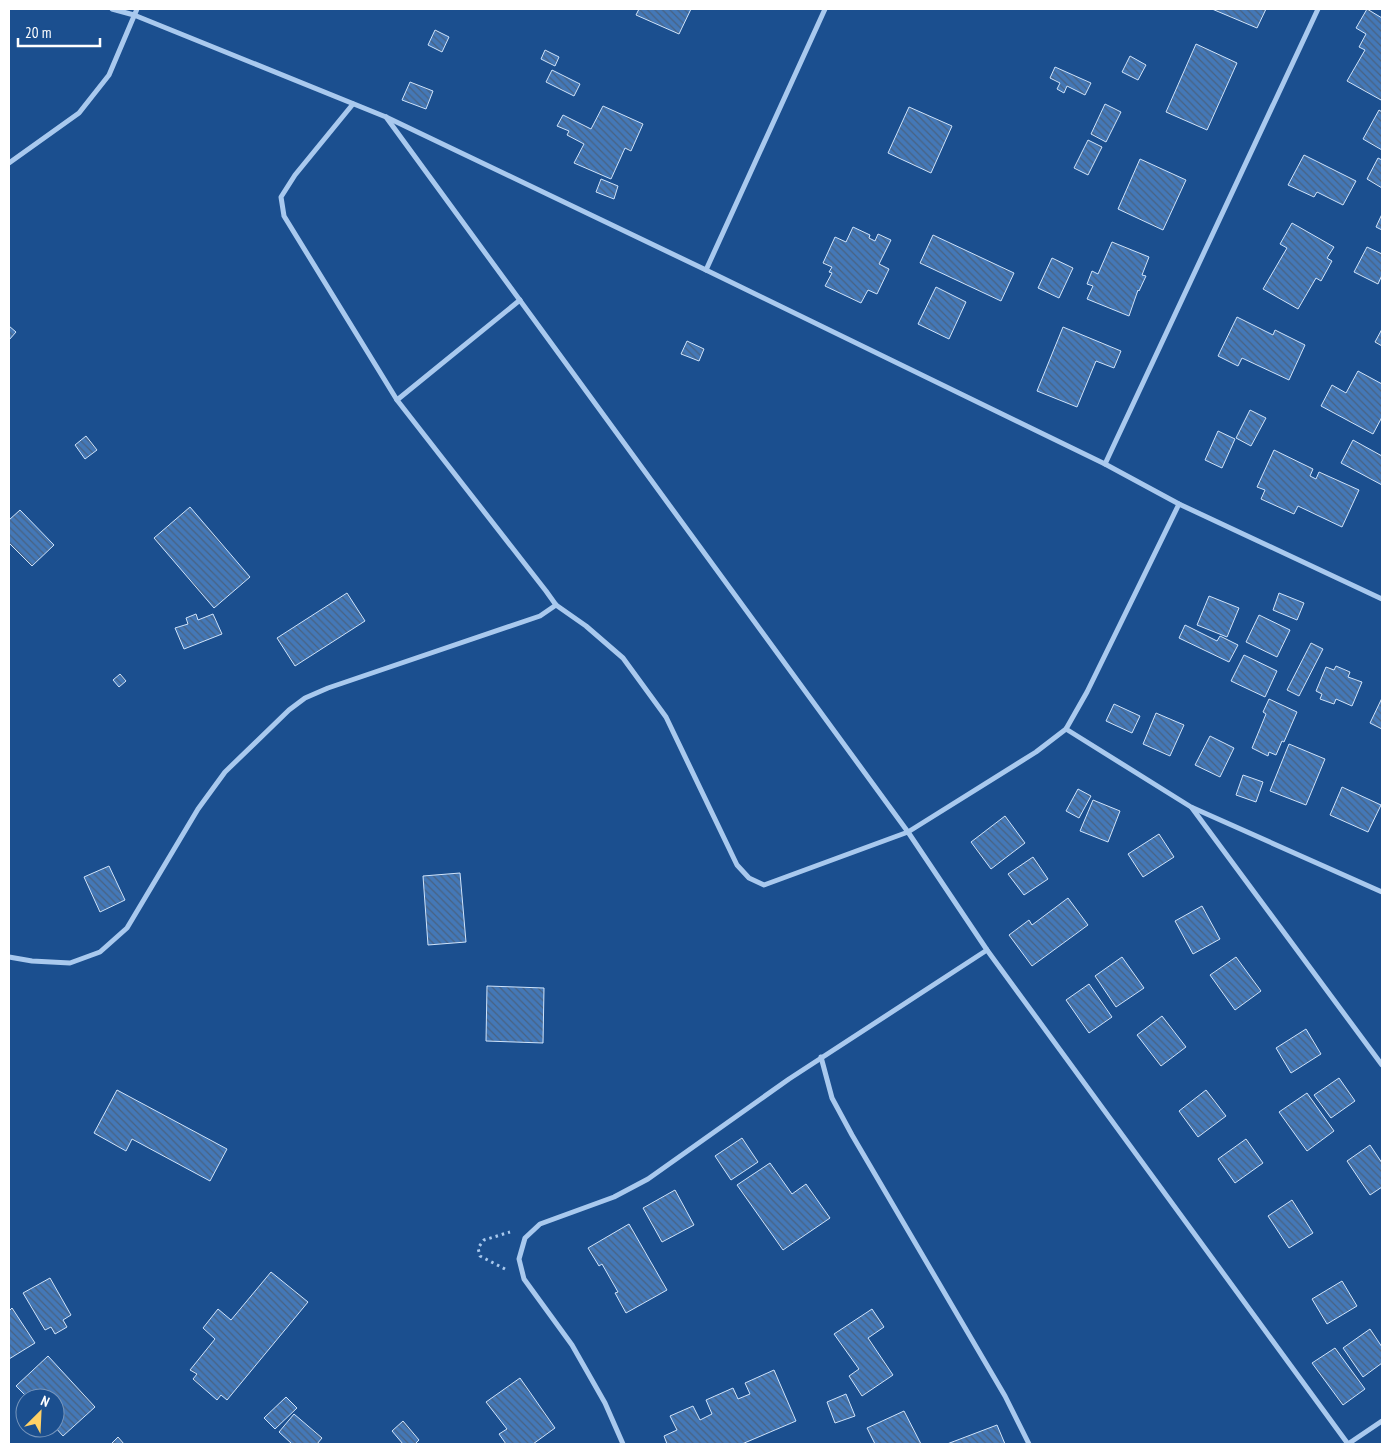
<svg xmlns="http://www.w3.org/2000/svg" width="1391" height="1453" viewBox="0 0 1391 1453" font-family="'PT Sans Narrow',sans-serif">
  <defs>
    <pattern id="building-back-hatch" width="6" height="6" patternUnits="userSpaceOnUse" patternTransform="scale(1.25)"><rect width="6" height="6" fill="#4478b7"/><path d="M-1 5l2 2M0 0l6 6M5-1l2 2" fill="none" stroke="#486282"/></pattern>
  </defs>
  <rect width="100%" height="100%" fill="#1b4f8f"/>
  <!-- building -->
  <g fill="url(#building-back-hatch)" stroke="#cfe3fa">
    <polygon points="639,9 691,9 679,34 636,15"/>
    <polygon points="1212,9 1266,9 1257,28"/>
    <polygon points="1367,9 1382,18 1382,97 1381,100 1347,81 1365,50 1359,47 1366,34 1356,28"/>
    <polygon points="435,30 449,37 442,52 428,45"/>
    <polygon points="1196,44 1237,63 1207,130 1166,112"/>
    <polygon points="545,50 559,57 555,66 541,59"/>
    <polygon points="1130,56 1146,65 1138,80 1122,72"/>
    <polygon points="1055,67 1091,83 1085,95 1067,86 1064,93 1057,89 1060,83 1050,78"/>
    <polygon points="552,70 580,84 574,96 546,82"/>
    <polygon points="410,82 433,91 426,109 402,100"/>
    <polygon points="1105,104 1121,112 1106,142 1091,134"/>
    <polygon points="603,106 643,124 631,151 625,148 611,179 574,163 584,144 567,135 569,131 557,126 563,115 591,129"/>
    <polygon points="909,107 952,126 931,173 888,153"/>
    <polygon points="1379,110 1382,112 1382,150 1363,139"/>
    <polygon points="1088,140 1102,147 1088,175 1074,168"/>
    <polygon points="1304,155 1356,181 1343,205 1317,192 1314,197 1288,185"/>
    <polygon points="1378,158 1382,160 1382,188 1367,179"/>
    <polygon points="1140,159 1186,180 1163,230 1118,209"/>
    <polygon points="601,179 618,186 614,199 596,192"/>
    <polygon points="1382,214 1382,230 1376,227"/>
    <polygon points="1292,223 1334,247 1327,258 1332,261 1321,281 1316,278 1298,309 1263,289 1287,248 1280,244"/>
    <polygon points="853,227 870,235 869,238 875,241 878,234 891,240 879,264 889,269 877,294 868,290 861,303 825,286 832,273 829,272 832,267 823,263 835,237 846,242"/>
    <polygon points="933,235 1014,273 1001,301 920,263"/>
    <polygon points="1112,242 1149,257 1142,275 1146,276 1139,291 1138,290 1129,316 1087,299 1093,286 1087,284 1092,271 1098,274"/>
    <polygon points="1367,247 1382,254 1382,275 1378,284 1354,272"/>
    <polygon points="1052,258 1073,268 1059,298 1038,288"/>
    <polygon points="936,287 966,302 949,339 918,324"/>
    <polygon points="1237,317 1273,335 1275,330 1305,345 1289,380 1242,358 1238,366 1218,356"/>
    <polygon points="9,326 16,332 9,340"/>
    <polygon points="1063,327 1121,351 1114,368 1096,361 1077,407 1037,391"/>
    <polygon points="1382,329 1382,346 1375,342"/>
    <polygon points="687,341 704,349 699,361 681,354"/>
    <polygon points="1358,371 1382,384 1382,417 1373,434 1321,406 1332,385 1346,393"/>
    <polygon points="1250,410 1266,418 1251,446 1236,438"/>
    <polygon points="1218,431 1235,439 1222,468 1205,460"/>
    <polygon points="86,436 97,450 85,459 75,445"/>
    <polygon points="1353,440 1382,456 1382,485 1341,463"/>
    <polygon points="1274,450 1313,469 1310,476 1316,479 1319,472 1359,490 1342,527 1298,506 1294,514 1261,499 1265,490 1257,487"/>
    <polygon points="190,507 250,577 214,608 154,538"/>
    <polygon points="20,510 54,545 32,566 10,544 9,545 9,520"/>
    <polygon points="347,593 365,621 295,666 277,638"/>
    <polygon points="1279,593 1304,603 1297,620 1273,610"/>
    <polygon points="1209,596 1239,608 1227,637 1197,625"/>
    <polygon points="196,614 198,620 213,614 222,634 184,649 175,628 188,624 186,618"/>
    <polygon points="1259,615 1290,630 1277,657 1246,642"/>
    <polygon points="1185,625 1217,641 1220,636 1238,645 1229,662 1179,638"/>
    <polygon points="1311,643 1323,649 1299,696 1287,690"/>
    <polygon points="1244,655 1277,671 1265,697 1231,681"/>
    <polygon points="1336,666 1350,672 1348,677 1362,682 1352,706 1336,699 1334,704 1320,699 1322,694 1316,691 1326,667 1334,670"/>
    <polygon points="120,674 126,681 119,687 113,680"/>
    <polygon points="1382,698 1382,729 1370,723"/>
    <polygon points="1269,699 1297,712 1284,742 1282,741 1276,755 1269,752 1268,756 1252,748 1266,714 1263,712"/>
    <polygon points="1114,704 1140,716 1132,733 1106,721"/>
    <polygon points="1156,713 1184,725 1170,756 1143,744"/>
    <polygon points="1210,736 1234,748 1220,777 1195,765"/>
    <polygon points="1289,744 1325,759 1306,805 1270,791"/>
    <polygon points="1243,775 1263,782 1256,802 1236,795"/>
    <polygon points="1342,787 1381,805 1368,832 1330,815"/>
    <polygon points="1078,789 1091,796 1079,818 1066,811"/>
    <polygon points="1093,800 1120,811 1108,842 1080,831"/>
    <polygon points="1005,816 1025,843 991,869 971,842"/>
    <polygon points="1159,834 1174,857 1143,877 1128,854"/>
    <polygon points="1033,857 1048,879 1024,895 1008,874"/>
    <polygon points="109,866 125,900 100,912 84,877"/>
    <polygon points="460,873 466,942 428,945 423,876"/>
    <polygon points="1068,898 1088,925 1032,966 1009,935 1029,920 1032,925"/>
    <polygon points="1202,906 1220,939 1193,954 1175,921"/>
    <polygon points="1122,957 1144,988 1116,1007 1095,976"/>
    <polygon points="1236,957 1261,991 1235,1010 1210,975"/>
    <polygon points="1089,984 1112,1017 1089,1033 1066,1000"/>
    <polygon points="487,986 544,988 543,1043 486,1041"/>
    <polygon points="1162,1016 1186,1047 1161,1066 1137,1035"/>
    <polygon points="1306,1029 1321,1054 1291,1073 1276,1048"/>
    <polygon points="1339,1078 1355,1101 1331,1118 1314,1095"/>
    <polygon points="117,1090 227,1149 210,1181 132,1139 126,1151 94,1133"/>
    <polygon points="1206,1090 1226,1116 1198,1137 1179,1111"/>
    <polygon points="1307,1093 1334,1131 1307,1151 1279,1112"/>
    <polygon points="742,1138 758,1162 731,1180 715,1156"/>
    <polygon points="1246,1139 1263,1163 1235,1183 1218,1159"/>
    <polygon points="1370,1145 1382,1163 1382,1187 1370,1195 1347,1161"/>
    <polygon points="770,1163 792,1194 806,1184 830,1218 783,1250 737,1185"/>
    <polygon points="675,1190 694,1225 662,1242 643,1208"/>
    <polygon points="1292,1200 1313,1233 1289,1248 1268,1216"/>
    <polygon points="629,1224 667,1290 626,1313 615,1293 618,1292 602,1264 599,1266 588,1248"/>
    <polygon points="271,1272 308,1302 227,1400 221,1395 217,1400 193,1379 197,1374 190,1370 215,1339 203,1328 218,1309 231,1320"/>
    <polygon points="50,1278 71,1315 63,1320 67,1327 55,1334 51,1327 45,1330 23,1293"/>
    <polygon points="1342,1281 1357,1306 1327,1324 1312,1299"/>
    <polygon points="12,1308 35,1343 9,1359 9,1311"/>
    <polygon points="872,1309 884,1327 868,1338 893,1375 862,1396 849,1376 859,1369 834,1334"/>
    <polygon points="1370,1329 1382,1347 1382,1363 1363,1377 1343,1348"/>
    <polygon points="1335,1348 1365,1389 1343,1405 1312,1363"/>
    <polygon points="48,1356 95,1407 63,1436 55,1427 55,1398 28,1398 16,1386"/>
    <polygon points="774,1370 796,1421 742,1444 667,1444 664,1436 677,1430 670,1416 693,1406 700,1420 712,1414 706,1400 733,1388 738,1399 750,1394 745,1383"/>
    <polygon points="520,1378 555,1428 533,1444 506,1444 499,1434 507,1429 486,1402"/>
    <polygon points="846,1394 855,1416 835,1423 827,1402"/>
    <polygon points="286,1397 297,1408 275,1429 264,1418"/>
    <polygon points="904,1411 921,1444 875,1444 867,1428"/>
    <polygon points="294,1414 322,1438 317,1444 292,1444 279,1432"/>
    <polygon points="403,1421 419,1440 415,1444 403,1444 392,1431"/>
    <polygon points="997,1425 1005,1444 947,1444"/>
    <polygon points="118,1437 124,1444 111,1444"/>
  </g>
  <g fill="none" stroke-linecap="round" stroke-linejoin="round">
    <!-- path -->
    <polyline stroke="#a9c9ee" stroke-width="3" stroke-dasharray="2.5 4" stroke-linecap="butt" points="505,1269 480,1256 478,1248 484,1240 510,1232"/>
    <!-- minor -->
    <g stroke="#a9c9ee" stroke-width="5">
      <polyline points="112,9 134,15 386,117 706,270 1105,464 1179,504 1382,599"/>
      <polyline points="353,104 295,175 281,197 284,216 397,400 546,591 556,605 586,626 623,658 666,717 737,865 749,878 764,885 908,832 1036,752 1066,729 1087,692 1179,504"/>
      <polyline points="386,117 908,832 987,950 1348,1444"/>
      <polyline points="9,163 79,113 109,75 137,9"/>
      <polyline points="706,270 825,9"/>
      <polyline points="397,400 520,300"/>
      <polyline points="1105,464 1318,9"/>
      <polyline points="1066,729 1191,807 1382,892"/>
      <polyline points="1192,808 1382,1065"/>
      <polyline points="9,957 32,961 70,963 100,952 127,928 198,809 225,772 289,710 305,698 328,688 540,616 556,605"/>
      <polyline points="821,1057 832,1098 852,1135 1005,1396 1029,1444"/>
      <polyline points="623,1444 605,1403 572,1345 524,1279 519,1259 525,1238 540,1224 614,1197 648,1179 789,1079 987,950"/>
      <polyline points="1348,1444 1382,1421"/>
    </g>
  </g>
  <!-- border -->
  <rect width="1391" height="1453" fill="none" stroke="#ffffff" stroke-width="20"/>
  <!-- north arrow -->
  <g transform="translate(40 1413) rotate(24)"><circle r="24" fill="#1b4f8f" stroke="#7695bc"/>
  <path d="M0-4L9 19L0 12L-9 19Z" fill="#ffd166"/>
  <text y="-8" font-size="14" font-weight="bold" text-anchor="middle" fill="#ffffff">N</text>
  </g>
  <!-- scale -->
  <path d="M18 38v8h82v-8" fill="none" stroke="#ffffff" stroke-width="2.5"/>
  <text x="25" y="38" font-size="15" fill="#ffffff" stroke="#1b4f8f" stroke-width="4" paint-order="stroke">20 m</text>
</svg>
